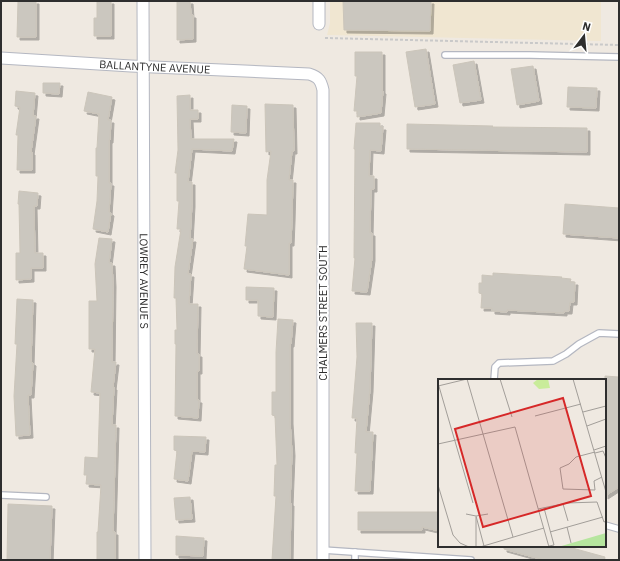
<svg xmlns="http://www.w3.org/2000/svg" width="620" height="561" viewBox="0 0 620 561" font-family="'IBM Plex Sans',sans-serif">
  <defs>
    <filter id="shadow"><feDropShadow dx="3" dy="3" stdDeviation="0" flood-color="#0004"/></filter>
  </defs>
  <rect width="100%" height="100%" fill="#efe9e1"/>
  <!-- education -->
  <polygon fill="#f0e6d1" points="330,1 601,1 601,41 327,35 330,23"/>
  <!-- building -->
  <g fill="#cbc7bf" stroke="#cbc5ba" filter="url(#shadow)">
    <polygon points="18,1 36,1 36,37 17,37"/>
    <polygon points="97,1 111,1 111,36 94,36 94,18 97,18"/>
    <polygon points="177,1 190,1 191,15 193,15 193,39 177,40"/>
    <polygon points="343,1 431,1 430,31 344,30"/>
    <polygon points="426,49 435,104 415,107 406,52"/>
    <polygon points="355,52 382,52 382,91 383,91 381,113 357,117 357,111 354,111 357,76 355,76"/>
    <polygon points="474,61 481,100 460,103 453,65"/>
    <polygon points="533,66 539,101 517,105 511,69"/>
    <polygon points="43,83 60,83 59,94 43,93"/>
    <polygon points="568,87 597,88 596,108 567,107"/>
    <polygon points="16,91 35,93 33,116 36,116 31,152 32,152 32,170 17,170 18,135 16,135 20,107 15,106"/>
    <polygon points="88,92 112,97 108,120 111,120 110,140 109,140 109,183 111,183 109,212 111,213 108,232 93,229 97,201 98,176 96,176 96,148 97,148 99,114 84,111"/>
    <polygon points="190,95 190,110 198,110 198,119 190,119 191,139 234,139 232,151 192,149 188,182 192,182 192,204 190,239 193,239 188,274 191,274 189,304 198,304 197,354 199,354 199,371 197,371 197,400 199,400 198,418 175,416 176,344 175,344 175,330 177,330 176,298 174,298 175,267 181,229 177,229 179,201 177,201 177,173 175,173 178,150 177,96"/>
    <polygon points="265,104 293,105 294,151 292,151 289,180 293,180 292,219 291,243 289,243 289,275 244,269 247,246 245,246 248,214 267,215 267,180 271,151 266,152"/>
    <polygon points="232,105 247,106 246,133 231,132"/>
    <polygon points="356,123 380,123 380,127 383,127 381,151 370,150 369,176 374,176 374,189 371,189 370,233 372,233 372,258 367,292 352,291 355,258 354,258 355,149 354,149"/>
    <polygon points="407,124 493,126 492,127 587,128 587,152 407,149"/>
    <polygon points="19,191 38,193 37,206 34,206 35,253 43,253 43,268 31,268 31,279 16,280 16,253 20,253 19,204 18,204"/>
    <polygon points="565,204 619,208 619,238 563,234"/>
    <polygon points="99,238 112,239 109,263 112,263 113,284 112,362 116,362 113,387 114,387 112,425 116,425 113,532 115,532 115,560 97,560 97,532 98,532 101,485 86,484 87,475 84,475 85,457 98,458 100,393 91,392 95,349 89,349 89,301 97,301 95,264"/>
    <polygon points="493,273 562,277 561,278 571,279 570,282 575,282 574,302 570,302 569,311 564,311 564,313 507,310 507,312 492,311 492,308 481,308 482,294 479,293 479,283 482,283 482,275 493,276"/>
    <polygon points="246,287 274,288 273,317 258,316 258,300 246,300"/>
    <polygon points="17,299 33,300 31,362 33,363 31,395 28,395 30,435 16,436 14,396 17,344 15,344"/>
    <polygon points="278,319 293,320 291,344 290,344 290,421 292,453 290,503 291,503 290,560 272,560 276,496 274,496 275,465 277,465 275,416 272,415 272,392 276,392 276,352"/>
    <polygon points="356,323 372,323 370,389 366,432 373,432 370,491 355,491 357,453 355,453 357,418 352,418 357,357"/>
    <polygon points="605,376 619,377 619,487 605,496"/>
    <polygon points="174,436 206,437 205,452 192,451 188,481 174,479 177,451 174,450"/>
    <polygon points="190,497 192,519 176,520 174,498"/>
    <polygon points="8,504 52,506 50,560 7,560"/>
    <polygon points="358,512 439,512 439,531 422,527 422,530 358,530"/>
    <polygon points="176,536 204,538 203,556 176,555"/>
    <polygon points="504,546 565,546 605,557 604,560 544,560 504,549"/>
  </g>
  <g fill="none" stroke-linecap="round" stroke-linejoin="round">
    <!-- lane casing -->
    <g stroke="#b4b7c1" stroke-width="8">
      <g id="lane">
        <polyline points="445,55 530,55 619,57"/>
        <polyline points="494,380 495,367 499,363 553,361 566,354 579,344 599,333 619,334"/>
        <polyline points="1,495 46,497"/>
        <polyline points="605,525 619,529"/>
        <polyline points="323,550 471,560"/>
        <polyline points="355,560 355,552"/>
      </g>
    </g>
    <!-- street casing -->
    <g stroke="#b4b7c1" stroke-width="13">
      <g id="street">
        <path id="s1" d="M143,1L145,560"/>
        <polyline points="319,1 319,24"/>
        <path id="s2" d="M1,58L131,66L309,74C319,77 321,81 323,90V560"/>
      </g>
    </g>
    <!-- path -->
    <polyline stroke="#c9c9c9" stroke-width="2" stroke-dasharray="3 2" stroke-linecap="butt" points="325,38 619,45"/>
    <!-- lane -->
    <use href="#lane" stroke="#fff" stroke-width="5.5"/>
    <!-- street -->
    <use href="#street" stroke="#fff" stroke-width="11"/>
  </g>
  <g text-anchor="middle" stroke-width="3.5" stroke-linejoin="round" paint-order="stroke">
    <!-- street labels -->
    <g font-size="11" fill="#2e2e2e" stroke="#fff">
      <text dy="4" stroke="none"><textPath href="#s2" startOffset="154">BALLANTYNE AVENUE</textPath></text>
      <text dy="4" stroke="none"><textPath href="#s1" startOffset="280">LOWREY AVENUE S</textPath></text>
      <text transform="translate(323 313) rotate(-90)" y="4">CHALMERS STREET SOUTH</text>
    </g>
  </g>
  <!-- overview -->
  <g transform="translate(438 379)">
    <rect width="168" height="168" fill="#efe9e1"/>
    <path d="M168,154V168H120Z" fill="#b6e59e"/>
    <path d="M100,0H110L112,9L101,10L95,4Z" fill="#c9ec9a"/>
    <path fill="none" stroke="#a29e99" stroke-width="1" d="M29,0L75,158M62,0L74,38M135,0L168,113M0,4L35,124M0,7L29,0M145,33L168,27M97,37L143,25M149,47L168,40M0,65L77,48L111,168M156,71L168,67M157,73L138,78L131,85L122,89L125,110L157,111L156,102L164,98M157,74L165,72L168,79M0,106L15,156L22,164L31,168M125,125L130,142M106,129L116,166L111,167M100,130L129,124L159,123L166,143L168,142M28,135L38,137L50,135M38,137L46,167M38,138V168M129,148L133,164M112,153L165,138M42,168L106,149"/>
    <path fill="#d62828" fill-opacity="0.15" stroke="#d62828" stroke-width="2" d="M125,19L153,117L45,148L17,50Z"/>
    <rect width="168" height="168" fill="none" stroke="#2e2e2e" stroke-width="2"/>
  </g>
  <!-- border -->
  <rect width="620" height="561" fill="none" stroke="#2e2e2e" stroke-width="4"/>
  <!-- north arrow -->
  <g transform="translate(584 36) rotate(16)" stroke="#ffffff" stroke-width="3" paint-order="stroke">
  <path d="M0-3L7 15L0 10L-7 15Z" fill="#2e2e2e"/>
  <text y="-6" font-size="11" font-weight="bold" text-anchor="middle" fill="#2e2e2e">N</text>
  </g>
</svg>
